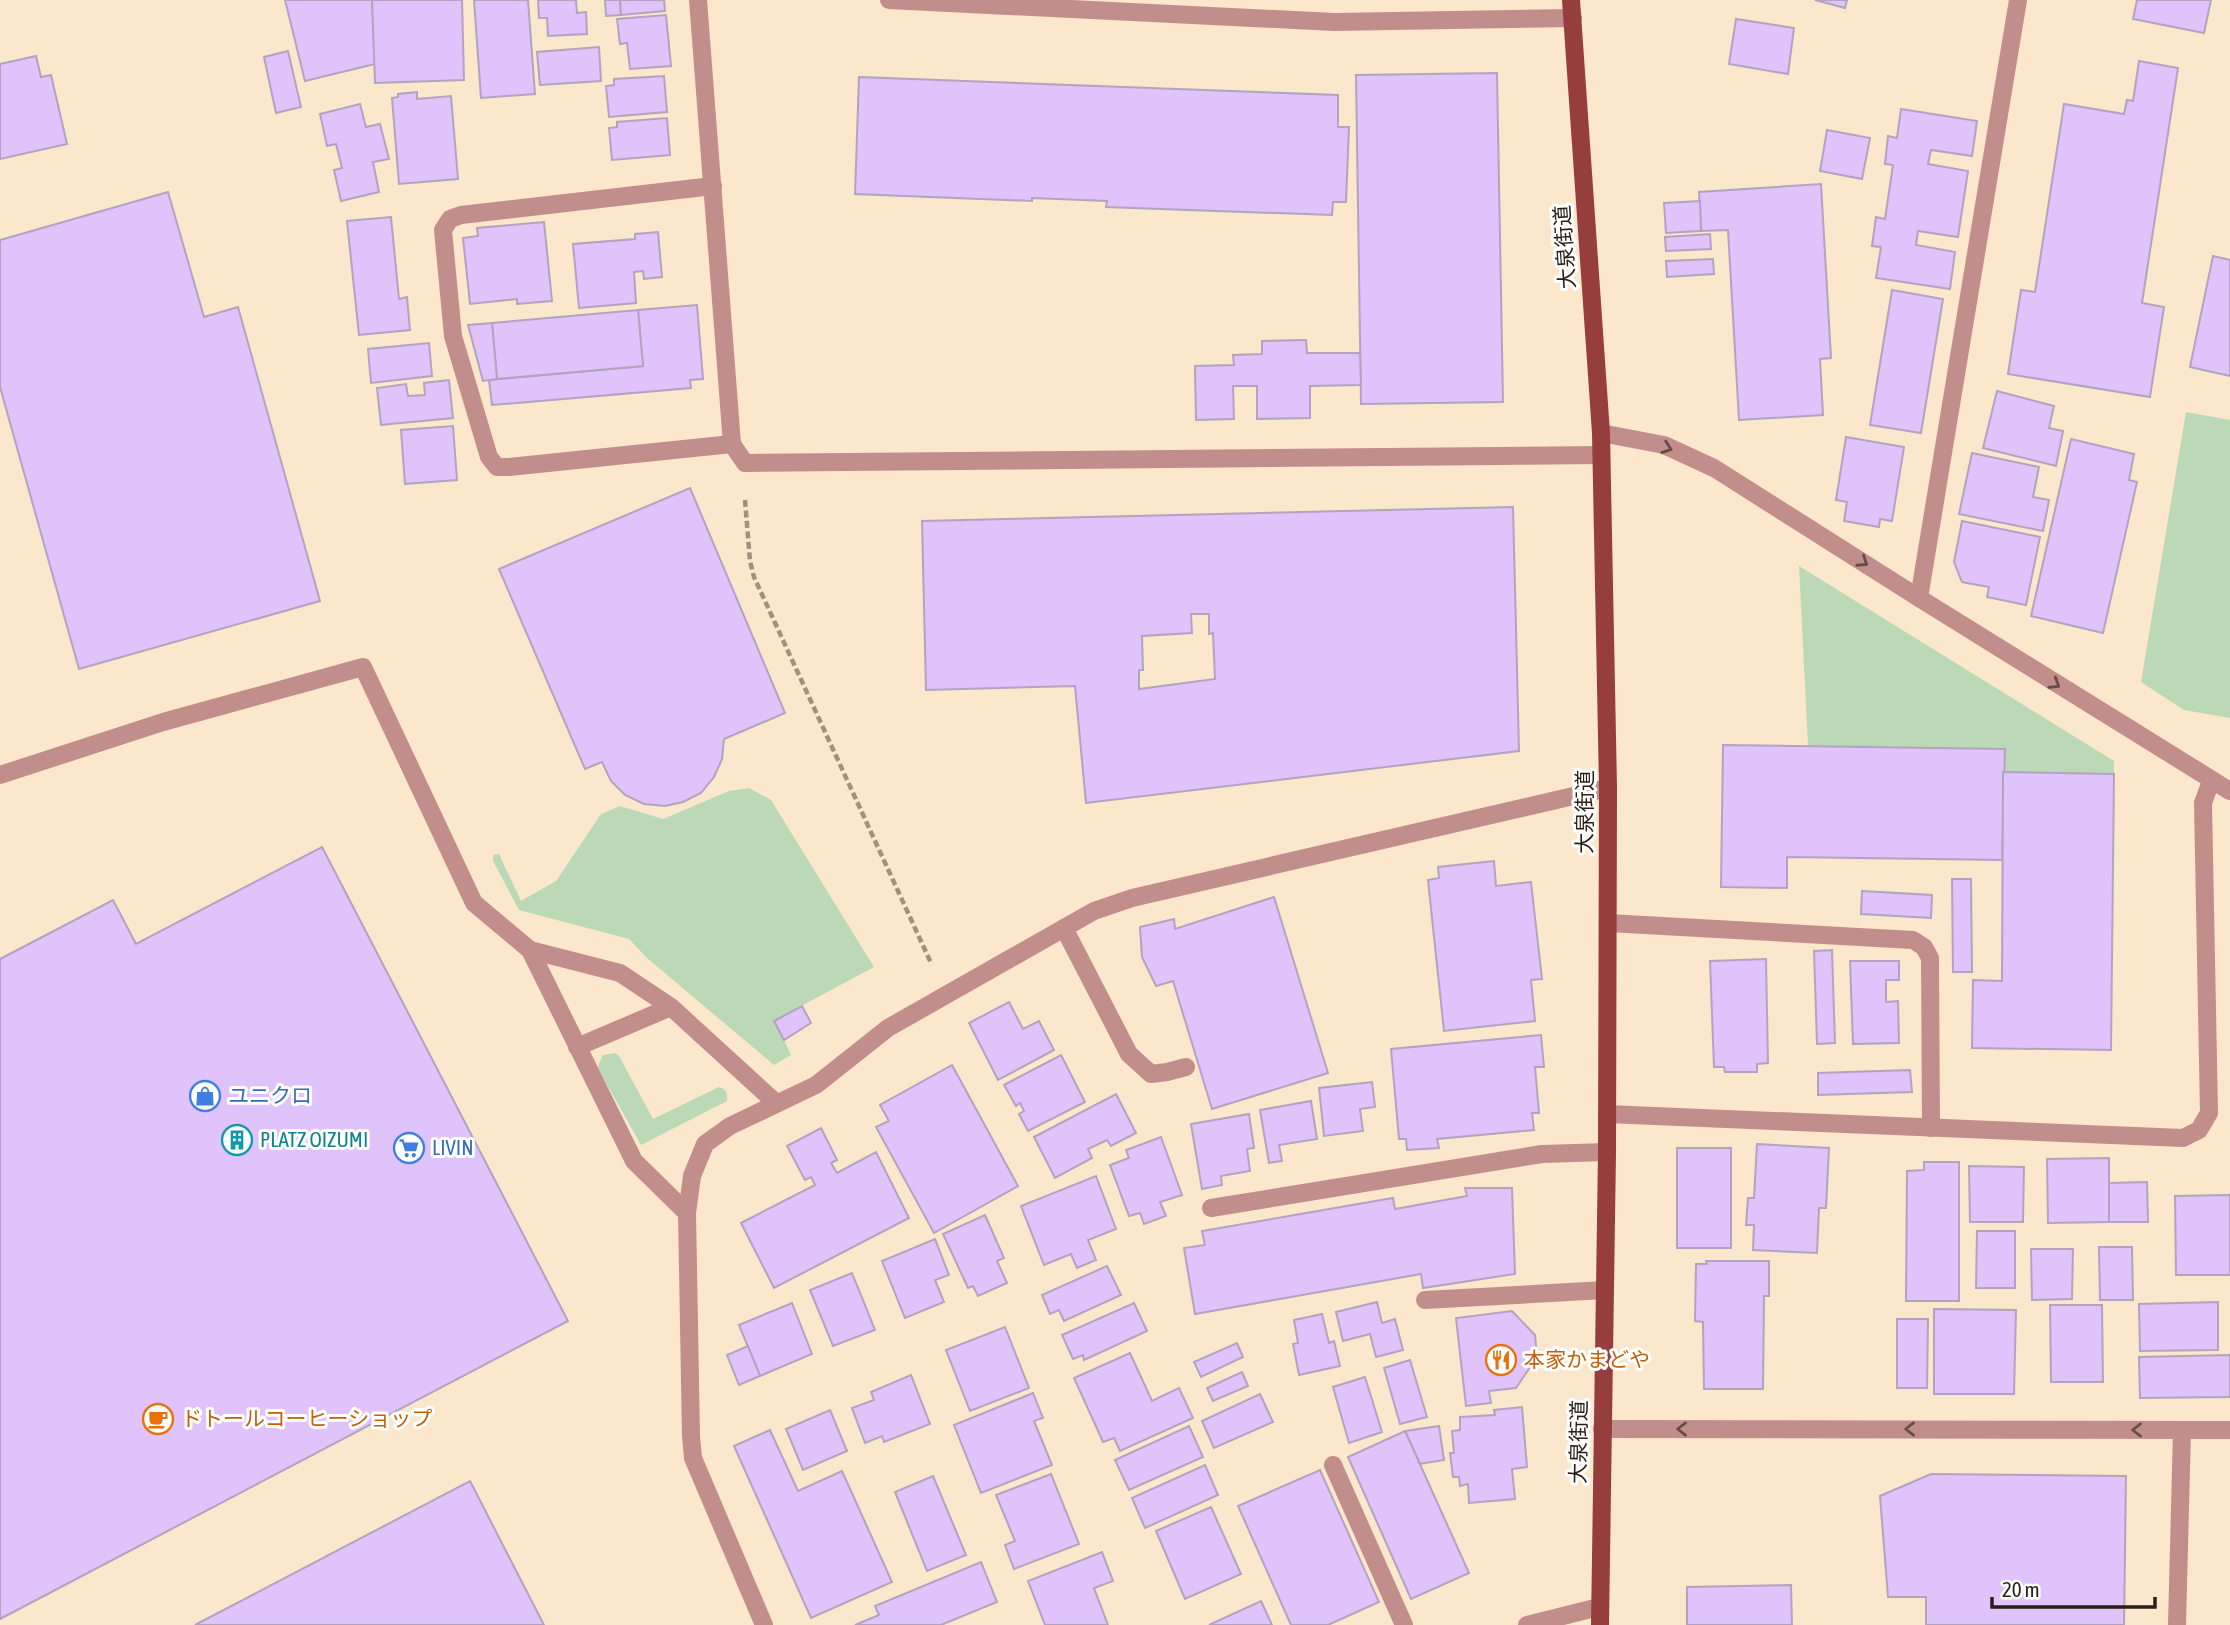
<svg xmlns="http://www.w3.org/2000/svg" width="2230" height="1625" viewBox="0 0 2230 1625" font-family="'Asap Condensed','Noto Sans JP',sans-serif">
  <rect width="100%" height="100%" fill="#fbe7cb"/>
  <!-- green -->
  <g fill="#bcd9b7">
    <polygon points="2186,412 2230,420 2230,718 2184,710 2141,682"/>
    <polygon points="1799,566 2114,761 2114,774 2003,772 2005,749 1808,746"/>
    <polygon points="749,788 771,800 874,967 775,1020 791,1055 774,1065 647,958 629,939 519,910 493,861 493,855 499,854 521,901 556,881 601,814 620,806 663,819 729,791"/>
    <path d="M615,1053L619,1056L653,1119L719,1087C726,1089 728,1093 727,1101L641,1145L600,1072L598,1066L603,1055Z"/>
  </g>
  <!-- building -->
  <g fill="#dfc3fa" stroke="#b2a4c0" stroke-width="2" fill-rule="evenodd">
    <polygon points="285,0 372,0 375,64 305,81"/>
    <polygon points="372,0 462,0 464,80 375,83"/>
    <polygon points="474,0 528,0 535,94 481,98"/>
    <polygon points="538,0 576,0 577,13 586,12 587,34 548,36 547,18 539,18"/>
    <polygon points="605,0 620,0 621,15 606,16"/>
    <polygon points="620,0 664,0 665,11 621,15"/>
    <polygon points="1815,0 1847,0 1845,8"/>
    <polygon points="2137,0 2211,0 2204,33 2133,19"/>
    <polygon points="666,15 671,66 630,69 627,43 620,44 617,19"/>
    <polygon points="1736,19 1794,28 1788,74 1729,64"/>
    <polygon points="599,47 601,81 540,85 537,52"/>
    <polygon points="288,51 301,107 276,113 264,57"/>
    <polygon points="36,56 41,77 51,75 67,144 0,159 0,64"/>
    <polygon points="2139,61 2178,68 2142,303 2164,307 2150,397 2008,374 2021,290 2035,292 2064,104 2124,114 2127,100 2133,101"/>
    <polygon points="1497,73 1503,402 1361,404 1356,75"/>
    <polygon points="664,76 667,112 609,117 606,86 614,85 614,79"/>
    <polygon points="859,77 1338,95 1338,127 1349,127 1346,202 1333,202 1332,215 1106,207 1107,201 1032,198 1032,201 855,194"/>
    <polygon points="417,92 417,99 451,96 458,179 399,184 392,98 398,97 398,94"/>
    <polygon points="360,104 366,127 380,124 389,159 373,162 379,192 341,201 334,170 342,168 336,144 327,146 320,114"/>
    <polygon points="1901,109 1977,121 1972,156 1931,150 1928,164 1968,171 1958,237 1918,231 1916,245 1955,252 1950,289 1876,278 1881,247 1872,246 1876,217 1885,219 1893,165 1885,164 1888,136 1897,138"/>
    <polygon points="667,118 670,155 612,160 609,128 617,127 617,122"/>
    <polygon points="1827,130 1870,138 1862,179 1820,171"/>
    <polygon points="1821,184 1831,358 1820,359 1823,415 1739,420 1728,230 1701,231 1699,192"/>
    <polygon points="168,192 204,317 238,307 320,601 79,669 0,387 0,240"/>
    <polygon points="1700,201 1701,231 1666,233 1664,203"/>
    <polygon points="391,217 399,299 407,297 410,330 359,335 347,221"/>
    <polygon points="544,222 552,301 517,304 517,299 470,304 463,238 478,236 477,228"/>
    <polygon points="658,232 662,277 644,279 643,271 634,272 636,303 579,308 573,244 635,239 635,234"/>
    <polygon points="1710,234 1711,249 1666,251 1665,237"/>
    <polygon points="2213,256 2230,260 2230,376 2190,367"/>
    <polygon points="1713,259 1714,274 1667,277 1666,261"/>
    <polygon points="1892,290 1943,299 1921,433 1870,425"/>
    <polygon points="697,305 703,379 690,380 691,388 492,405 489,380 643,366 638,310"/>
    <polygon points="638,310 643,366 497,379 492,323"/>
    <polygon points="492,323 497,379 483,381 468,325"/>
    <polygon points="1306,340 1307,353 1360,353 1361,385 1310,386 1310,418 1257,419 1257,386 1233,386 1234,419 1196,420 1195,366 1234,365 1233,355 1262,354 1262,341"/>
    <polygon points="429,343 432,376 371,383 368,349"/>
    <polygon points="449,380 453,418 381,425 377,388 406,384 408,396 425,395 424,383"/>
    <polygon points="1997,391 2054,406 2049,428 2063,431 2056,466 1983,448"/>
    <polygon points="453,426 457,480 405,484 401,430"/>
    <polygon points="1846,437 1904,447 1892,521 1880,519 1879,527 1844,521 1847,502 1836,500"/>
    <polygon points="2071,439 2134,454 2129,480 2137,482 2103,633 2031,616"/>
    <polygon points="1972,453 2039,467 2033,497 2049,500 2043,531 1959,514"/>
    <polygon points="690,488 785,713 724,739 722,759 714,777 701,793 683,802 665,806 644,804 625,795 611,781 602,762 585,769 499,569"/>
    <path d="M1513,507L1519,751L1086,803L1075,686L926,690L922,521ZM1191,614H1209V634L1213,633L1215,679L1139,689V670H1143L1142,636L1192,633Z"/>
    <polygon points="1962,521 2040,537 2026,605 1987,597 1989,587 1962,582 1954,562"/>
    <polygon points="1723,745 2005,749 2002,860 1787,857 1787,888 1721,887"/>
    <polygon points="2003,772 2114,774 2111,1050 1972,1048 1973,980 2002,981"/>
    <polygon points="322,847 568,1321 0,1619 0,959 113,900 136,944"/>
    <polygon points="1494,861 1496,886 1531,882 1542,979 1531,980 1535,1021 1444,1031 1428,880 1439,878 1438,867"/>
    <polygon points="1952,879 1971,879 1972,972 1953,972"/>
    <polygon points="1862,891 1932,895 1931,918 1861,914"/>
    <polygon points="1274,897 1328,1073 1212,1109 1173,981 1156,986 1142,957 1140,927 1174,919 1175,929"/>
    <polygon points="1832,950 1835,1043 1817,1044 1814,951"/>
    <polygon points="1766,959 1768,1063 1757,1064 1757,1072 1725,1072 1724,1067 1714,1067 1710,961"/>
    <polygon points="1850,961 1899,961 1899,980 1886,980 1886,1002 1898,1001 1899,1043 1853,1044"/>
    <polygon points="1009,1002 1023,1029 1039,1021 1054,1050 998,1080 969,1023"/>
    <polygon points="802,1006 811,1023 784,1040 774,1021"/>
    <polygon points="1541,1035 1544,1067 1535,1067 1539,1113 1532,1113 1534,1130 1437,1139 1439,1148 1407,1150 1406,1139 1399,1139 1391,1049"/>
    <polygon points="1061,1055 1085,1102 1028,1131 1019,1114 1024,1111 1020,1103 1016,1106 1004,1085"/>
    <polygon points="952,1065 1018,1186 934,1233 876,1127 889,1121 880,1105"/>
    <polygon points="1910,1070 1912,1092 1818,1095 1818,1073"/>
    <polygon points="1372,1082 1375,1107 1360,1109 1363,1131 1324,1136 1319,1088"/>
    <polygon points="1116,1094 1136,1133 1111,1146 1107,1140 1088,1149 1092,1158 1055,1178 1034,1137"/>
    <polygon points="1311,1101 1317,1139 1279,1145 1282,1161 1269,1163 1260,1110"/>
    <polygon points="1249,1114 1254,1148 1247,1149 1250,1171 1221,1176 1222,1185 1202,1189 1191,1124"/>
    <polygon points="821,1128 837,1160 831,1163 837,1173 876,1152 909,1218 774,1288 741,1223 815,1185 811,1177 805,1180 787,1146"/>
    <polygon points="1161,1137 1182,1195 1160,1202 1166,1216 1144,1224 1140,1213 1129,1216 1110,1165 1129,1158 1126,1150"/>
    <polygon points="1757,1144 1829,1148 1826,1208 1819,1208 1817,1253 1753,1250 1754,1225 1746,1225 1748,1198 1754,1198"/>
    <rect x="1677" y="1148" width="54" height="100"/>
    <polygon points="2109,1158 2109,1222 2048,1223 2047,1159"/>
    <polygon points="1924,1162 1959,1162 1959,1301 1906,1301 1907,1171 1924,1170"/>
    <polygon points="1969,1166 2024,1167 2023,1222 1970,1222"/>
    <polygon points="1096,1176 1116,1229 1088,1240 1096,1260 1077,1268 1071,1254 1044,1265 1021,1206"/>
    <polygon points="2147,1182 2148,1222 2109,1222 2109,1183"/>
    <polygon points="1465,1188 1512,1188 1515,1274 1423,1288 1421,1274 1195,1314 1184,1248 1205,1245 1202,1231 1393,1198 1395,1209 1467,1196"/>
    <polygon points="2230,1195 2230,1275 2176,1275 2175,1196"/>
    <polygon points="985,1215 1004,1258 997,1261 1007,1283 978,1296 973,1286 968,1288 943,1234"/>
    <polygon points="1977,1231 2015,1231 2015,1288 1976,1288"/>
    <polygon points="935,1239 949,1275 935,1280 944,1302 905,1318 882,1261"/>
    <polygon points="2099,1247 2132,1247 2133,1300 2100,1300"/>
    <polygon points="2031,1249 2073,1249 2072,1299 2032,1300"/>
    <polygon points="1706,1261 1769,1261 1769,1296 1764,1296 1763,1389 1704,1389 1703,1322 1695,1321 1696,1264 1707,1264"/>
    <polygon points="1107,1266 1121,1295 1064,1321 1059,1310 1050,1314 1042,1295"/>
    <polygon points="852,1273 875,1330 833,1346 810,1290"/>
    <polygon points="1377,1302 1382,1323 1395,1319 1403,1350 1376,1357 1370,1334 1343,1341 1336,1312"/>
    <polygon points="2218,1302 2218,1350 2140,1351 2139,1304"/>
    <polygon points="792,1303 812,1354 760,1376 739,1325"/>
    <polygon points="1134,1303 1147,1331 1084,1360 1083,1355 1073,1359 1062,1335"/>
    <polygon points="2050,1305 2102,1305 2103,1382 2051,1382"/>
    <polygon points="1934,1309 2016,1310 2014,1394 1934,1394"/>
    <polygon points="1512,1311 1535,1335 1537,1357 1516,1388 1489,1391 1491,1403 1466,1406 1456,1318"/>
    <polygon points="1322,1314 1329,1343 1334,1341 1340,1366 1299,1375 1293,1344 1298,1343 1294,1320"/>
    <polygon points="1897,1319 1928,1319 1927,1388 1897,1388"/>
    <polygon points="1005,1327 1029,1388 970,1411 946,1350"/>
    <polygon points="1237,1343 1243,1357 1201,1377 1194,1362"/>
    <polygon points="748,1346 760,1376 739,1385 727,1355"/>
    <polygon points="1130,1353 1152,1401 1179,1388 1193,1418 1120,1451 1114,1438 1103,1442 1074,1378"/>
    <polygon points="2230,1355 2230,1397 2140,1398 2139,1357"/>
    <polygon points="1410,1360 1427,1417 1400,1424 1384,1368"/>
    <polygon points="1242,1372 1248,1386 1213,1401 1207,1388"/>
    <polygon points="911,1375 930,1424 884,1442 882,1436 865,1443 852,1408 874,1400 871,1392"/>
    <polygon points="1365,1377 1382,1432 1349,1443 1333,1387"/>
    <polygon points="1033,1393 1043,1418 1034,1421 1052,1465 981,1493 954,1425"/>
    <polygon points="1260,1394 1273,1422 1214,1448 1202,1421"/>
    <polygon points="1522,1407 1527,1467 1512,1469 1515,1499 1469,1503 1468,1484 1460,1486 1459,1477 1453,1477 1450,1453 1454,1453 1452,1431 1460,1430 1460,1417 1495,1415 1494,1410"/>
    <polygon points="830,1410 847,1451 803,1470 786,1429"/>
    <polygon points="1189,1426 1203,1457 1129,1490 1115,1460"/>
    <polygon points="1439,1426 1444,1460 1420,1464 1405,1431"/>
    <polygon points="770,1430 798,1491 842,1471 892,1582 811,1618 734,1446"/>
    <polygon points="1405,1431 1469,1573 1411,1599 1348,1457"/>
    <polygon points="1205,1465 1218,1495 1145,1528 1132,1498"/>
    <polygon points="1320,1470 1379,1602 1328,1625 1291,1625 1238,1506"/>
    <polygon points="1051,1474 1079,1544 1014,1569 1005,1545 1015,1541 996,1495"/>
    <polygon points="1931,1474 2126,1476 2124,1625 1926,1625 1926,1597 1888,1597 1880,1496"/>
    <polygon points="933,1476 966,1555 927,1571 895,1492"/>
    <polygon points="470,1481 544,1625 195,1625"/>
    <polygon points="1211,1507 1241,1574 1185,1599 1156,1531"/>
    <polygon points="1102,1552 1113,1581 1094,1588 1108,1625 1045,1625 1028,1581"/>
    <polygon points="981,1562 997,1602 941,1625 855,1625 879,1615 875,1606"/>
    <polygon points="1791,1585 1792,1625 1687,1625 1687,1587"/>
    <polygon points="1261,1601 1272,1625 1209,1625"/>
  </g>
  <g fill="none" stroke-linecap="round" stroke-linejoin="round">
    <!-- path -->
    <polyline stroke="#a0917d" stroke-width="4.5" stroke-dasharray="7 3.5" stroke-linecap="butt" points="745,500 750,561 754,577 931,963"/>
    <!-- minor -->
    <g stroke="#c28e8b" stroke-width="18">
      <polyline points="698,0 732,444 745,463 1601,455"/>
      <polyline points="889,0 1334,22 1573,18"/>
      <polyline points="713,186 461,215 450,219 443,230 453,336 489,457 497,467 509,467 732,444"/>
      <polyline points="1601,433 1664,445 1714,468 1919,598 2230,791"/>
      <polyline points="1919,598 2018,0"/>
      <polyline points="0,775 163,722 363,667 474,903 530,950 634,1161 687,1213"/>
      <polyline points="1608,923 1913,940 1924,947 1930,958 1931,1128"/>
      <polyline points="1064,928 1129,1054 1151,1074 1167,1072 1186,1067"/>
      <polyline points="530,950 620,973 671,1007 776,1103"/>
      <polyline points="577,1047 671,1007"/>
      <polyline points="1607,1114 2183,1138 2199,1130 2209,1113 2203,803 2211,781"/>
      <polyline points="1211,1208 1542,1154 1607,1152"/>
      <polyline points="1425,1300 1605,1290"/>
      <polyline points="1602,1429 2230,1430"/>
      <polyline points="1333,1465 1404,1625"/>
      <polyline points="764,1625 693,1458 691,1436 687,1213 692,1176 705,1144 730,1126 816,1085 888,1028 1094,911 1132,898 1608,788"/>
      <polyline points="1527,1625 1599,1607"/>
      <polyline points="2177,1625 2182,1430"/>
    </g>
    <!-- major -->
    <polyline stroke="#963e3d" stroke-width="18" points="1571,0 1601,433 1608,788 1607,1152 1600,1625"/>
  </g>
  <!-- one-way arrows -->
  <defs><path id="oneway-chevron" d="M-2-3.5L2.5 0L-2 3.5" fill="none" stroke-width="1.6" stroke-linecap="round" stroke-linejoin="round" transform="scale(1.75)"/></defs>
  <g stroke="#664c45">
    <use href="#oneway-chevron" transform="translate(1667 448) rotate(19)"/>
    <use href="#oneway-chevron" transform="translate(1863 562) rotate(33)"/>
    <use href="#oneway-chevron" transform="translate(2055 684) rotate(32)"/>
    <use href="#oneway-chevron" transform="translate(1682 1429) rotate(-180)"/>
    <use href="#oneway-chevron" transform="translate(1910 1429) rotate(-180)"/>
    <use href="#oneway-chevron" transform="translate(2137 1430) rotate(-180)"/>
  </g>
  <!-- icons -->
  <defs>
    <g id="shop-ring" transform="scale(1.575)"><circle r="9.5" fill="#fff" stroke="#3f7fe0" stroke-width="1.5"/><path d="M-5-2.5h2.3a2.7 3.5 0 0 1 5.4 0H5L5.5 6h-11ZM-1.5-2.5h3a1.5 2.3 0 0 0-3 0Z" fill="#3f7fe0"/></g>
    <g id="building-ring" transform="scale(1.575)"><circle r="9.5" fill="#fff" stroke="#0f9aa8" stroke-width="1.5"/><path d="M-4-6H4V6H1V3H-1V6H-4ZM-2.5-4.3h1.7v1.8h-1.7ZM.8-4.3h1.7v1.8H.8ZM-2.5-1h1.7V.8h-1.7ZM.8-1h1.7V.8H.8Z" fill="#0f9aa8"/></g>
    <g id="supermarket-ring" transform="scale(1.575)"><circle r="9.5" fill="#fff" stroke="#3f7fe0" stroke-width="1.5"/><path d="M-6-5.5h2.5l.6 2H6L4.5 2H-2.5L-4.4-4H-6ZM-1.5 3.2a1.3 1.3 0 1 0 .1 0ZM3 3.2a1.3 1.3 0 1 0 .1 0Z" fill="#3f7fe0"/></g>
    <g id="restaurant-ring" transform="scale(1.575)"><circle r="9.5" fill="#fff" stroke="#e8710a" stroke-width="1.5"/><path d="M-5-6h1v4h1v-4h1v4h1v-4h1v5L-1.5 .5V6h-2V.5L-5-1ZM5-6V6H3V1.5H1.5Q1.5-4 5-6Z" fill="#e8710a"/></g>
    <g id="cafe-ring" transform="scale(1.575)"><circle r="9.5" fill="#fff" stroke="#e8710a" stroke-width="1.5"/><path d="M-5.5-4.5H6V0H3Q3 3.5 0 3.5H-2.5Q-5.5 3.5-5.5 0ZM3-3.2v2h1.7v-2ZM-6 4.5H4V6H-6Z" fill="#e8710a"/></g>
  </defs>
  <g fill-rule="evenodd">
    <use href="#shop-ring" x="205" y="1096"/>
    <use href="#building-ring" x="237" y="1140"/>
    <use href="#supermarket-ring" x="409" y="1148"/>
    <use href="#restaurant-ring" x="1501" y="1360"/>
    <use href="#cafe-ring" x="158" y="1419"/>
  </g>
  <g text-anchor="middle" stroke-width="6" stroke-linejoin="round" paint-order="stroke">
    <!-- street labels -->
    <g font-size="21" fill="#282016" stroke="#fff">
      <text transform="translate(1565 247) rotate(-94)" y="7">大泉街道</text>
      <text transform="translate(1585 812) rotate(-90)" y="7">大泉街道</text>
      <text transform="translate(1579 1442) rotate(-89)" y="7">大泉街道</text>
    </g>
    <!-- shop labels -->
    <g font-size="21" fill="#366cbe" stroke="#fff" text-anchor="start">
      <text x="228" y="1103">ユニクロ</text>
      <text x="432" y="1155">LIVIN</text>
    </g>
    <!-- culture labels -->
    <g font-size="21" fill="#0d838f" stroke="#fff" text-anchor="start">
      <text x="260" y="1147">PLATZ OIZUMI</text>
    </g>
    <!-- food labels -->
    <g font-size="21" fill="#c56008" stroke="#fff" text-anchor="start">
      <text x="1524" y="1367">本家かまどや</text>
      <text x="181" y="1426">ドトールコーヒーショップ</text>
    </g>
  </g>
  <!-- scale -->
  <path d="M1992 1597v10h163v-10" fill="none" stroke="#282016" stroke-width="3.5"/>
  <text x="2002" y="1597" font-size="21" fill="#282016" stroke="#ffffff" stroke-width="5" paint-order="stroke">20 m</text>
</svg>
